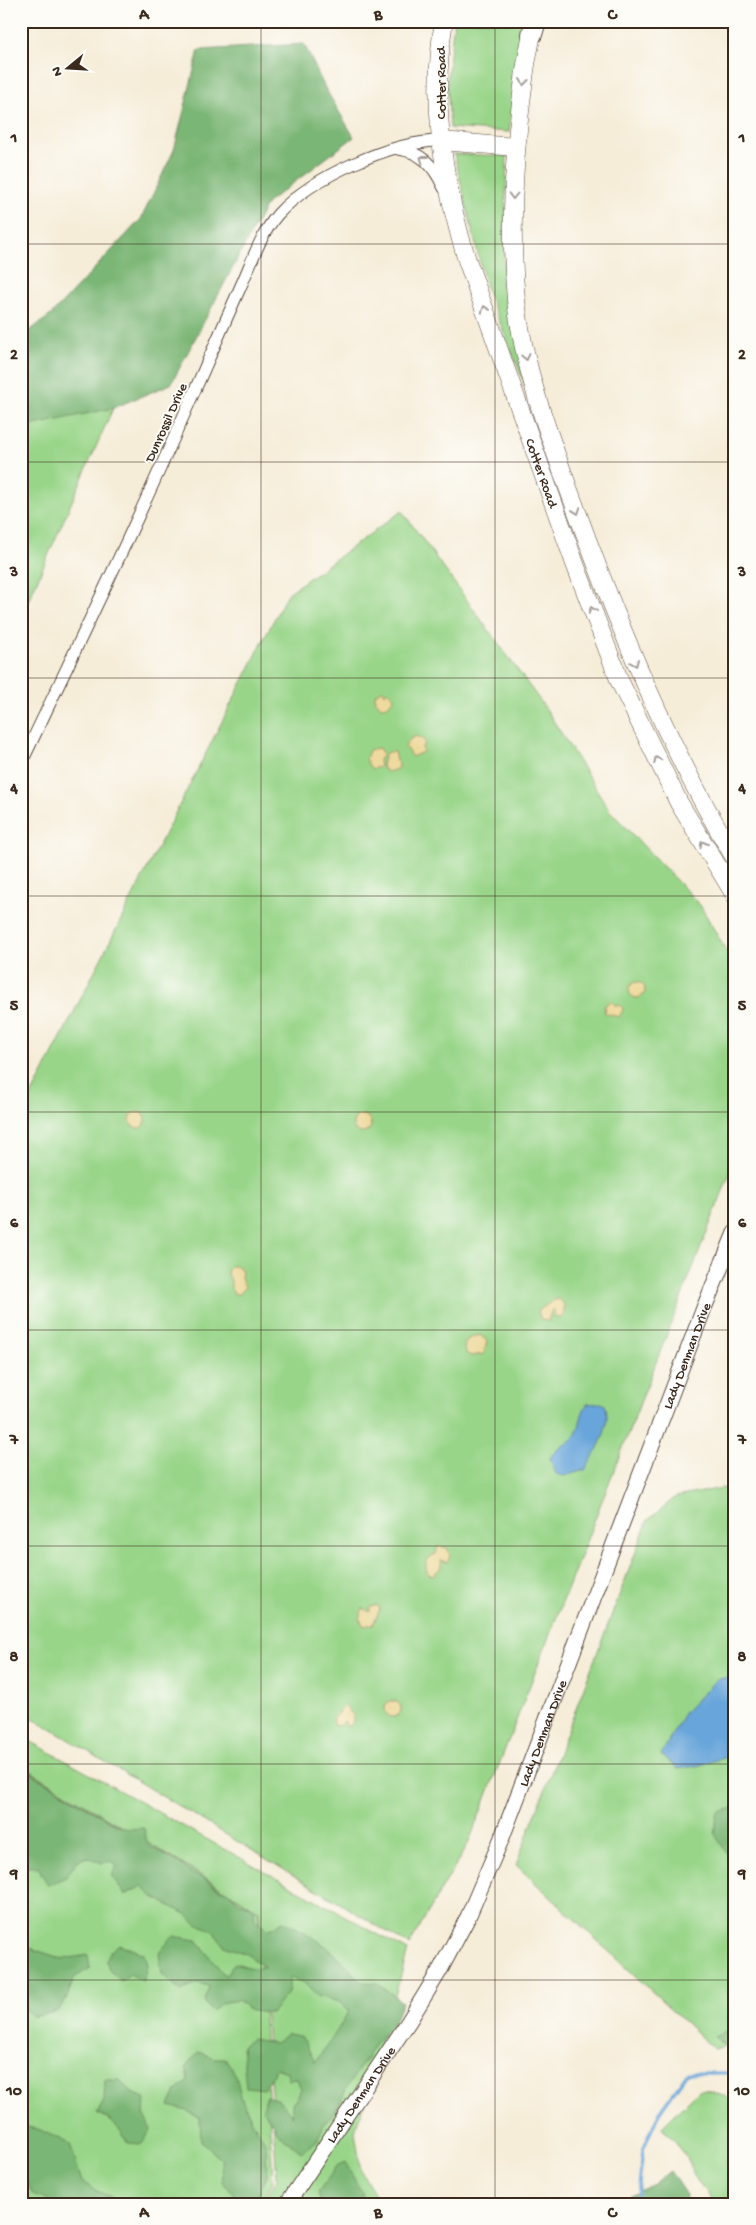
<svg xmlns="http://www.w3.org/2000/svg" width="756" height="2225" viewBox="0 0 756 2225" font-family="'Gochi Hand',sans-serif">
  <rect width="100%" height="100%" fill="#fdfcf7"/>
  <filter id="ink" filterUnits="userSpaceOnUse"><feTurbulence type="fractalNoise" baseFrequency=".02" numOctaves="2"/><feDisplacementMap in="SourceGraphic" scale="10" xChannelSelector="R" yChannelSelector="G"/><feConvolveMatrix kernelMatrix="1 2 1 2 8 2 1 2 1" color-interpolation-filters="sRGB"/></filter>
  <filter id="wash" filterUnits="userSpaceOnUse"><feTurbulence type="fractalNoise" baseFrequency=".0096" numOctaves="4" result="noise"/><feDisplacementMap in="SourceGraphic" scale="20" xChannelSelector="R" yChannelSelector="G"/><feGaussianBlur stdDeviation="1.12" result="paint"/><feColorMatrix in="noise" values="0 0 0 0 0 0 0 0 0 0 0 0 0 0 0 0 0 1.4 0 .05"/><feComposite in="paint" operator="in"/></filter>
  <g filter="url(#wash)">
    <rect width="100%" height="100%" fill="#f6edd9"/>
    <!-- green -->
    <g fill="#99d589" stroke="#6a8054">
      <polygon points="454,21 524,21 509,132 450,128 447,81"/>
      <polygon points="454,154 507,156 504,265 521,357 531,399 487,291"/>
      <polygon points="114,406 21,617 21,427"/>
      <polygon points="402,511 546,709 610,811 700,905 735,966 735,1160 468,1844 409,1945 21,1711 21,1116 287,594"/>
      <polygon points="722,1488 735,1492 735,2042 714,2049 516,1865 648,1520 676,1497"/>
      <polygon points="21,1736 408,1951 355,2132 361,2171 380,2204 261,2204 277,2180 259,1911 21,1765"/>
      <polygon points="21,1766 258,1911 273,2182 259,2204 21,2204"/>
      <polygon points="700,2089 708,2090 735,2101 735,2204 715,2204 696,2179 684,2153 662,2127"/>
    </g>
    <!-- forest -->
    <g fill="#7ab675" stroke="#5a704a">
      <polygon points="304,44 325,88 354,137 267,203 171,384 113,408 21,428 21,337 51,315 141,219 174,150 199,50"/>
      <path d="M21,1767L118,1826L128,1829L144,1828L148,1846L180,1863L191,1873L205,1879L216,1887L228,1892L240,1903L254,1907L255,1920L265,1928L270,1929L283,1921C319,1938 336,1952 362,1982L377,1983L402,2002L394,2022L375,2044L346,2089L337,2109L324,2124L318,2140L301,2152L279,2134L263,2110L266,2096L279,2100L292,2115V2102L297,2098L301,2089L297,2079L288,2080L287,2072L276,2068L264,2089L246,2087L242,2046L252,2039L275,2043L287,2034L301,2036L315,2062L332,2039L349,2011L339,2002L317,1996L304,1983L290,1977L288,1993L271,2013L251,2011L238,2000L221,2003L213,2011L204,2003L209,1986L197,1983L181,1991L162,1974L159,1953L173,1936L197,1940L225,1976L235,1963L252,1968L265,1967L246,1954L224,1946L212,1930L197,1924L186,1914L153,1897L142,1886L125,1895L112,1876L117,1866L112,1861L102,1863L87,1857L77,1861L66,1877L48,1885L38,1867H21Z"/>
      <polygon points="735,1808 735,1866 714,1833 718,1812"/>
      <polygon points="119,1944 144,1954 147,1965 143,1981 130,1974 121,1981 110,1971 106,1961 111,1951"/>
      <polygon points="21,1945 63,1959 88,1955 90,1968 74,1978 67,1997 58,2011 33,2017 21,2004"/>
      <polygon points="735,2028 735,2057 715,2037"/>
      <polygon points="198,2052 215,2058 225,2058 236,2075 241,2097 253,2123 266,2143 267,2176 254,2201 260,2204 226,2204 234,2193 222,2182 221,2159 201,2141 200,2118 187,2111 169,2106 176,2091 188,2082 186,2067"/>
      <path d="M105,2080H120L132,2093L145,2098L144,2116L151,2130L142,2144L128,2143C120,2128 112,2120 97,2113L104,2100Z"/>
      <polygon points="21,2126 38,2129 70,2144 82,2182 97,2191 126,2204 57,2204 33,2195 21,2169"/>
      <polygon points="345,2162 362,2193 365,2204 321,2204 318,2192 338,2165"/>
      <polygon points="670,2171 686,2195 685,2204 627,2204 628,2196 654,2184"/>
    </g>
    <!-- sand -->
    <g fill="#eeda9e" stroke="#94825e">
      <polygon points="382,690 384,691 385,694 388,690 394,698 388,706 381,707 375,700 375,694"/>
      <polygon points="416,736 424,740 425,743 422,747 423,752 412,757 405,747 410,739"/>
      <polygon points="379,748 383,754 379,760 380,767 372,769 368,764 366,759 369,750"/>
      <polygon points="388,752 394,752 396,760 399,763 397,769 388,772 383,769 382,765 385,754"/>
      <circle cx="637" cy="990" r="8"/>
      <polygon points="611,1001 615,1005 622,1006 623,1010 619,1017 605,1013 604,1006"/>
      <circle cx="138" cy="1120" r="8"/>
      <circle cx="362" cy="1124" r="9"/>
      <polygon points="231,1266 237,1266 242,1270 241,1278 245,1287 240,1294 235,1294 231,1288 231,1280 227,1274 228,1269"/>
      <polygon points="559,1299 564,1304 564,1315 561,1318 554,1317 554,1310 552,1310 548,1321 541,1320 538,1311 552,1301"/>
      <polygon points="480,1335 487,1341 484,1354 471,1356 466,1353 464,1346 468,1339"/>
      <path d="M438,1546L447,1548C450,1553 451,1557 447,1562L441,1560L442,1567L433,1575L428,1574C424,1565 426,1557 436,1554Z"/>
      <polygon points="377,1605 380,1609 373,1624 364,1626 359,1618 363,1608 370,1612 370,1608"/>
      <circle cx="393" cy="1709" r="8"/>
      <polygon points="345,1706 353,1715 353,1723 347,1727 344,1721 342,1725 335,1726 332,1719"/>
    </g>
    <!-- water -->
    <g fill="#68a5da" stroke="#52687c">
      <path d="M601,1403L605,1405C613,1425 596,1453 585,1470L564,1476L556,1474L550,1458C557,1446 571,1444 576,1434C581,1424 580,1415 587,1404Z"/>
      <polygon points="735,1678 735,1755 700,1765 678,1769 661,1755 684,1713 717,1679"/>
    </g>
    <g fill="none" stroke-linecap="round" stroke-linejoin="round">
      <!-- stream -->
      <polyline stroke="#68a5da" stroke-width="3" points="637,2204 643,2150 659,2113 687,2073 735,2073"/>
    </g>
  </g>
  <g filter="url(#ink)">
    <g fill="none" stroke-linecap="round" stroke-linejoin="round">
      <!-- street casing -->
      <g stroke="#57473a" stroke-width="13">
        <g id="street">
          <path d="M398,149C422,152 434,166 444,188"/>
          <path d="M21,764C77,646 135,528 187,408C205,368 222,328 240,288C251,264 260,235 278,214C312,177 391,141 441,141"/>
        </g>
      </g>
      <!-- secondary casing -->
      <g stroke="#57473a" stroke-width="17">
        <g id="secondary">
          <path id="s1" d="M287,2204L409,2021L440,1970L468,1917L501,1840L704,1308L735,1233"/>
        </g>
      </g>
      <!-- primary casing -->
      <g stroke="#57473a" stroke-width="19">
        <g id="primary">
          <path id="s2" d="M444,21C430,101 443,183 467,260L575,564L620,682L679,803L735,895"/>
          <path d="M534,22C531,41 526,59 524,79C514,152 509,226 516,300C524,373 552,443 577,512C621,632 669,749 735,858"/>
          <polyline points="441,141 516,147"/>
        </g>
      </g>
      <!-- highway casing -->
      <g stroke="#57473a" stroke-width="22">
        <polyline id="highway" points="532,34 536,21"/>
      </g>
      <!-- street -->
      <use href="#street" stroke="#fff" stroke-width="11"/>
      <!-- secondary -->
      <use href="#secondary" stroke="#fff" stroke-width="15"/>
      <!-- primary -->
      <use href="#primary" stroke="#fff" stroke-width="18"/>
      <!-- highway -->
      <use href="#highway" stroke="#fff" stroke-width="20"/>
    </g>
    <!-- one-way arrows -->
    <defs><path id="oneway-chevron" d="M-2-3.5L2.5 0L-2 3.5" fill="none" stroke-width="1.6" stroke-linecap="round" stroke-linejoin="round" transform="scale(1.25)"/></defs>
    <g stroke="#a79f9a">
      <use href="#oneway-chevron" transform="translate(524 82) rotate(97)"/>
      <use href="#oneway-chevron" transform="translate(423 159) rotate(-143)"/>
      <use href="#oneway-chevron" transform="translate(513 196) rotate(92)"/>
      <use href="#oneway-chevron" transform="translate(485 309) rotate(-110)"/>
      <use href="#oneway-chevron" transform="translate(526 357) rotate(78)"/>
      <use href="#oneway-chevron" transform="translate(577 511) rotate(70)"/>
      <use href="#oneway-chevron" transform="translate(592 610) rotate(-110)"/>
      <use href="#oneway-chevron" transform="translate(635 663) rotate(67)"/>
      <use href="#oneway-chevron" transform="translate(657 760) rotate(-116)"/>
      <use href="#oneway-chevron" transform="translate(703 844) rotate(-120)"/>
    </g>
  </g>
  <!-- grid -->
  <path fill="none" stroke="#3b2a1e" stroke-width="1" stroke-opacity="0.55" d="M261,21V2204M495,21V2204M21,244H735M21,462H735M21,678H735M21,896H735M21,1112H735M21,1330H735M21,1546H735M21,1764H735M21,1980H735"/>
  <g text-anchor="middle" stroke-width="4" stroke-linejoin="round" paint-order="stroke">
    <!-- street labels -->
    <g font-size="14" fill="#3b2a1e" stroke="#fdfcf7">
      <text transform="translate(440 83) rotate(-90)" y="5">Cotter Road</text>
      <text transform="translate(165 422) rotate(-66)" y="5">Dunrossil Drive</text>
      <text dy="5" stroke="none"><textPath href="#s2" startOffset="468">Cotter Road</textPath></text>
      <text dy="5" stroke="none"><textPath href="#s1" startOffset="942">Lady Denman Drive</textPath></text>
      <text dy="5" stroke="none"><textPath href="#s1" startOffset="538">Lady Denman Drive</textPath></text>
      <text dy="5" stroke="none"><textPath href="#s1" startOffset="132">Lady Denman Drive</textPath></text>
    </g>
  </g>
  <!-- margin -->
  <rect width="756" height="2225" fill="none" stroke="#fdfcf7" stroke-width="55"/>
  <!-- north arrow -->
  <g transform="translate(68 68) rotate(252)" stroke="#fdfcf7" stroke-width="4" paint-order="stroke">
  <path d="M0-4L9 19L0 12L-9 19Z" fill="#3b2a1e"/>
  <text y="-8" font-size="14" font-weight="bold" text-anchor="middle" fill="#3b2a1e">N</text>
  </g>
  <rect x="28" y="28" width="700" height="2170" fill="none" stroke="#3b2a1e" stroke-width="2"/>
  <g font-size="16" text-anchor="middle" font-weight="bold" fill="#3b2a1e">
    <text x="144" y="19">A</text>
    <text x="378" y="19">B</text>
    <text x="612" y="19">C</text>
    <text x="14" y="142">1</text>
    <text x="742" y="142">1</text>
    <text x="14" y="359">2</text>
    <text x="742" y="359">2</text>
    <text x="14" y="576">3</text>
    <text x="742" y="576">3</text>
    <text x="14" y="793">4</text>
    <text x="742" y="793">4</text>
    <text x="14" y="1010">5</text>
    <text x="742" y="1010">5</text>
    <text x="14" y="1227">6</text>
    <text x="742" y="1227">6</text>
    <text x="14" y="1444">7</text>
    <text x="742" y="1444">7</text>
    <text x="14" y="1661">8</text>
    <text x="742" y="1661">8</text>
    <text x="14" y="1878">9</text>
    <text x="742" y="1878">9</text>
    <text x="14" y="2095">10</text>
    <text x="742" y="2095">10</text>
    <text x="144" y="2217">A</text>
    <text x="378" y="2217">B</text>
    <text x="612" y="2217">C</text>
  </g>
</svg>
